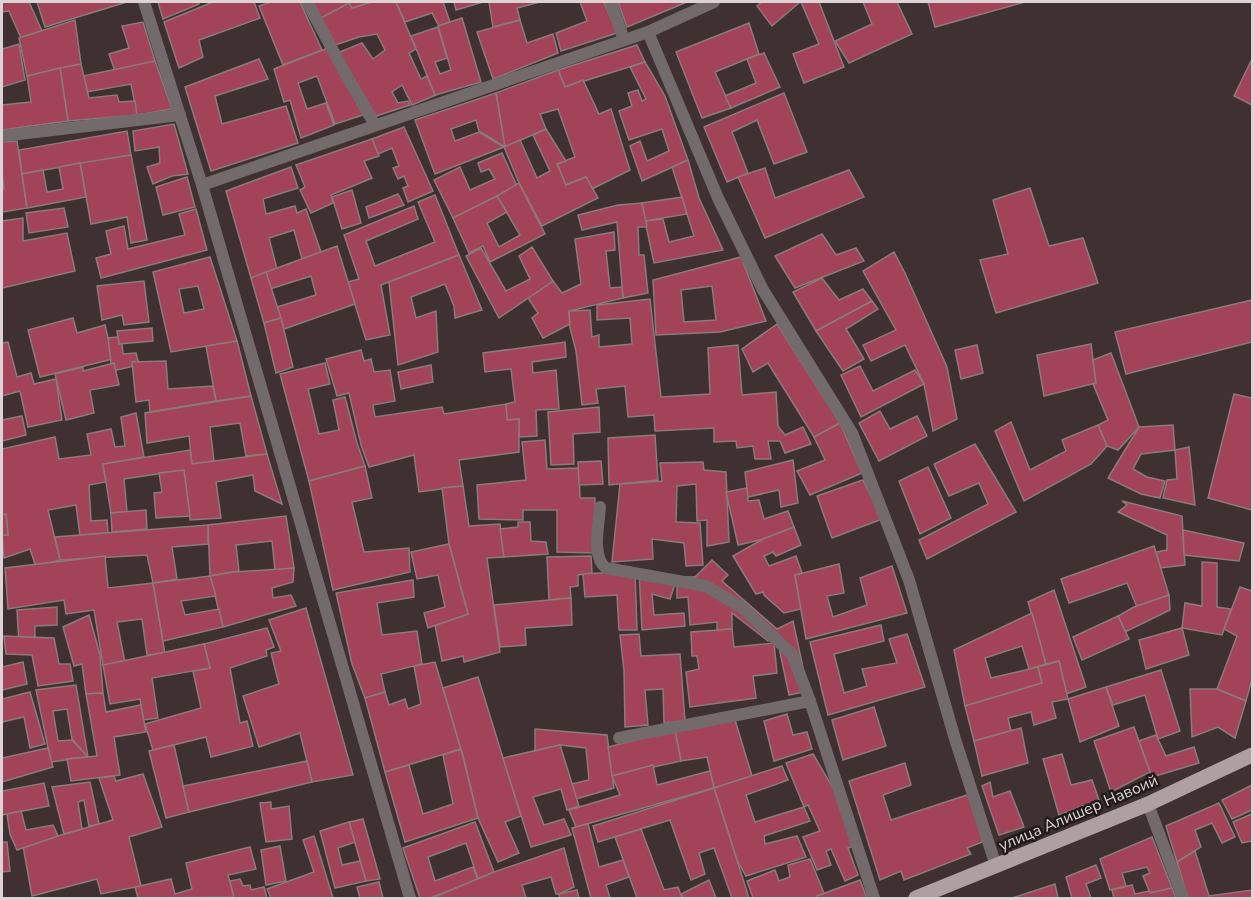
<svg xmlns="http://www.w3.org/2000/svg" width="1254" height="900" viewBox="0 0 1254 900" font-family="'Nunito Sans',sans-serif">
  <rect width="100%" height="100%" fill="#3f3032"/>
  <!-- building -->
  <g fill="#a34359" stroke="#8c7a7d" stroke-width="1.5" fill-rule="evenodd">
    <polygon points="2,2 29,2 42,31 21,38 9,11 2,12"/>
    <polygon points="37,2 127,2 45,27"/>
    <polygon points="158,2 199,2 199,4 163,19"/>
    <polygon points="213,2 256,2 254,2 260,18 199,40 203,57 179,68 164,22"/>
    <polygon points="271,2 300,2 322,50 283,65 259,6"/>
    <polygon points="313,2 373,2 352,9 349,3 321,18"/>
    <polygon points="372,2 396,2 416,49 409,53 421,79 427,76 436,95 412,105 402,85 392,92 398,103 408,101 410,105 376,116 337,53 362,43 373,59 385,50 377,34 359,37 332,46 321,18 349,3 352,8"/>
    <polygon points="396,2 443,2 450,22 439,26 432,13 405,22"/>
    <polygon points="454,2 483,2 456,10"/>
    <polygon points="489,2 540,2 517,8 520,20 493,27"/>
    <polygon points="580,2 604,2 617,33 561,51 556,33 587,21"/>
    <polygon points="618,2 687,2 627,27"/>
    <polygon points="762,2 800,2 772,26 757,6"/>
    <polygon points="801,2 819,2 844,67 804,83 793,54 819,44"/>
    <polygon points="863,2 897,2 912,34 849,63 835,41 872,24"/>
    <polygon points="928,2 1025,2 935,27"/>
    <polygon points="462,18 481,82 435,95 411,36 438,27 447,58 435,62 440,74 451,70 438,26"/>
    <polygon points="75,20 81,64 27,76 19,38"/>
    <polygon points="520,20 527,43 553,34 558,53 493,79 477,32"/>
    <polygon points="143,22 155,61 115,71 109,54 129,48 122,26"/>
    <polygon points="749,23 759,54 715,72 731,108 702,118 676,52"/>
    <polygon points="19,44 25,80 2,87 2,49"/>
    <polygon points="637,45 645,62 565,87 558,70"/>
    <polygon points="328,48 363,115 335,124 317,76 298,83 307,109 326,103 334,125 301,138 290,100 284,102 274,69"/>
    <polygon points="764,53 780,87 731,108 725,96 756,83 747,59"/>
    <polygon points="259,59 268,79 215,96 222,124 286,106 298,143 211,171 185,87"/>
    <polygon points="1252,59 1252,105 1234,96"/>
    <polygon points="155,61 172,109 137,115 131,84 87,92 83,76"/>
    <polygon points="645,62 665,96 688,160 642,181 630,146 640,141 647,161 669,151 662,129 629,140 619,111 632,106 628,93 638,90 642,101 646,99 630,67"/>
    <polygon points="81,64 89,98 117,95 119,102 135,101 137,115 68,121 60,68"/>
    <polygon points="60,68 68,121 2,130 2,105 31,102 27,76"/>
    <polygon points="558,70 565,87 583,80 599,114 611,109 630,170 592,189 586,177 566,185 557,164 575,157 558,109 540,114 546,129 505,147 496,93"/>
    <polygon points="496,93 505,147 479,131 476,120 451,129 455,141 479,132 504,147 435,174 415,120"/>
    <polygon points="784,93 807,152 774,164 757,120 732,132 748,173 727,182 704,127"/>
    <polygon points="174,124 188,174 172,176 153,184 147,167 160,163 159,147 135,151 133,131"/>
    <polygon points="404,127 433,191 408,202 403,188 408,186 404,176 398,179 393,168 399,166 392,148 378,154 372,139"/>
    <polygon points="546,129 566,161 557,164 566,185 586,177 598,198 542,226 519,183 504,147 520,140 537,178 550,171 533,135"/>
    <polygon points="127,131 131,155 22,174 19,150"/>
    <polygon points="372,139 379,156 364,161 372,178 331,195 333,203 311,213 300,190 305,187 296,165"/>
    <polygon points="17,141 27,208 2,212 2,189 4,189 2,171 2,142"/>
    <polygon points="502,153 517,186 453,218 434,180 460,167 470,190 495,179 489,169 481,172 478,163"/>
    <polygon points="131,155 147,240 131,243 127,217 91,224 80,163"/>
    <polygon points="688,160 699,198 723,250 654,263 645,221 663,219 669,242 694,236 672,167"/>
    <polygon points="80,163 86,197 27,208 22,174 43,170 47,192 63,189 59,167"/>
    <polygon points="291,167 298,188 263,199 266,214 295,206 297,213 306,209 321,252 302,259 294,230 269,238 277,269 251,278 226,191"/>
    <polygon points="765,168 775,198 849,170 864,197 765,238 738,177"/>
    <polygon points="187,177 195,207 163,215 156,187"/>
    <polygon points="519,183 545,234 490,262 483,246 469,253 453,218 497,196 507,212 487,223 499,247 520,235 497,196"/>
    <polygon points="1030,188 1049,246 1083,238 1098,283 996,313 980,260 1008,254 993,200"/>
    <polygon points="352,190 361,223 342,229 332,197"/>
    <polygon points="398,194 404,205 369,218 366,207"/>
    <polygon points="435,195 459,255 381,285 390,335 366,340 348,282 359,279 344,235 414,206 418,219 366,241 375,266 435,242 418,202"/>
    <polygon points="682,197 687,214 645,221 642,203"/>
    <polygon points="642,203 647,227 638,227 639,255 644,255 648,293 623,298 617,222 582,230 578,215 618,205"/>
    <polygon points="64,208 68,227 29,233 26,213"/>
    <polygon points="196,209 207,250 101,278 96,258 111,254 106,231 124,226 128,249 185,235 179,214"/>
    <polygon points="23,218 23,241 67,233 75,271 2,288 2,221"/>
    <polygon points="614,232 615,250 606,251 610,288 622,287 623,298 569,311 570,324 543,338 532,318 538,313 528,298 553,281 562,293 581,284 575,239"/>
    <polygon points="822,234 836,255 856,248 864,261 795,288 775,256"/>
    <polygon points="337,246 355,304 284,329 277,307 316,295 311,276 270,289 266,272"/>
    <polygon points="532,247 553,281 499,318 466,256 481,248 506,291 530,279 519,256"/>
    <polygon points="894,252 905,273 947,367 957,419 933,431 924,384 905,345 871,361 863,345 896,330 863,271"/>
    <polygon points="459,255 482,310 455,318 454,306 445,284 411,297 416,318 436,311 438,352 398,365 389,282"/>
    <path d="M210,257L237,341L171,352L153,272ZM198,286L204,309L184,313L179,289Z"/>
    <path d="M741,257L766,321L720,332L656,335L653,280ZM712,286L716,320L684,322L681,290Z"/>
    <polygon points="266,272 281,318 264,323 251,278"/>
    <polygon points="822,278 839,300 863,289 872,301 816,331 793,292"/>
    <polygon points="144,281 149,322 124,325 122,315 102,320 97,286"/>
    <polygon points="650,299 661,397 710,394 708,348 738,345 742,395 776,392 778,426 785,435 803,427 811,444 785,453 780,441 768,441 771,459 755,459 753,446 737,448 736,441 714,442 714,428 655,431 654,415 628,417 625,386 596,389 598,403 582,405 576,351 570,328 569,311 590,310 592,337 599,335 599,347 632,344 630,318 597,320 597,305"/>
    <polygon points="1252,300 1252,342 1126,374 1115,332"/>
    <polygon points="872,301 878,309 846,329 864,359 843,371 816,331"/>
    <polygon points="73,318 77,333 105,325 113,359 40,377 28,330"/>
    <polygon points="281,318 293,367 276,373 264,323"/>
    <polygon points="777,324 840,423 814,437 768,363 753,372 742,349"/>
    <polygon points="152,328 153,341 119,344 117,331"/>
    <polygon points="118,337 119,344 122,344 123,354 136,353 139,365 112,371 108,338"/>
    <polygon points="237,341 251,396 216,401 206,346"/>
    <polygon points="8,342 17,377 31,373 34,384 56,379 62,420 28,427 20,391 2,396 2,343"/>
    <polygon points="565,342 566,357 532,362 533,373 556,370 559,409 536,410 537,436 519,437 519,419 507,420 506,404 515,402 511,369 485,372 483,353"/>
    <polygon points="1091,344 1096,383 1044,396 1037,355"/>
    <polygon points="977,345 983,373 961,379 955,350"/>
    <polygon points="361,350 364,361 371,359 374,372 390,370 395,401 373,405 375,417 442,407 444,414 506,404 507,420 519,419 519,452 459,460 463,486 419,492 414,455 369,467 361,445 349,393 337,396 326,359"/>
    <polygon points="1111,353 1139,427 1118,450 1107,446 1098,425 1108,420 1093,384 1096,383 1093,360"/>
    <polygon points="166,361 168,389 213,386 216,401 150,412 149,400 136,402 132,362"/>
    <polygon points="114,363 119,385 90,390 94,413 66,420 55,374 83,367 83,371"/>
    <polygon points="325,363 330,384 308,389 319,434 339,430 333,400 345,397 357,443 365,466 309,481 280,374"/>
    <polygon points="431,365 433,382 401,389 398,372"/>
    <polygon points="860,366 873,391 915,370 924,384 861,417 841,375"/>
    <polygon points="1234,394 1252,398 1252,510 1208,498"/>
    <polygon points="251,396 267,454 246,456 240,423 210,427 214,461 192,464 189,436 147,443 145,413"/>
    <polygon points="599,407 600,432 573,434 574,464 551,465 548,412"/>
    <polygon points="880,411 890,429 917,416 927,436 879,461 859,423"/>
    <polygon points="136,413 144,457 103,464 106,482 89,485 91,521 107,520 108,533 80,536 76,505 48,510 60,560 36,567 30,549 4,558 2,535 8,535 6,514 2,515 2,449 55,437 59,459 91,455 87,434 111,429 115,447 125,446 121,417"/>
    <polygon points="22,416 26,435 2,441 2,417 2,420"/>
    <polygon points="1011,422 1030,470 1066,451 1062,440 1098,425 1107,446 1091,464 1024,501 995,431"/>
    <polygon points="840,423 862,473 810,495 797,471 825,460 814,437"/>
    <polygon points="1173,425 1175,450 1141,454 1133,469 1147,477 1165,481 1160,498 1141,494 1108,478 1139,427"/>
    <polygon points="655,435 658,480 609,485 608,438"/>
    <polygon points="545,440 547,469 579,468 580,498 595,498 594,553 557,552 557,510 523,510 523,520 479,519 477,485 526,480 522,442"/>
    <polygon points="975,444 1016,512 927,559 919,540 988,504 979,483 949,496 934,464"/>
    <polygon points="1189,447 1195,505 1163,498 1167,480 1177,479 1175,450"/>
    <polygon points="190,450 192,464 267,454 282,504 255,491 253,475 216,482 221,518 190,520 184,470 124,479 127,512 111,513 103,464"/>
    <polygon points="793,460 798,503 781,507 779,490 748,497 745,472"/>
    <polygon points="601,461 603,484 579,485 578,462"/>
    <polygon points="703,462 704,470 726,472 729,542 707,546 707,520 697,521 696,484 677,486 676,522 700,523 703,565 686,566 684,543 652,539 653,559 612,562 620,484 662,481 660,463"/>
    <polygon points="365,466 372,498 352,502 364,552 409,548 410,572 333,590 309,481"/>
    <polygon points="928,467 951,518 920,534 899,481"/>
    <polygon points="184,470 190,516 156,518 154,493 162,492 159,473"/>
    <polygon points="863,480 882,519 832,538 817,496"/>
    <polygon points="463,486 469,526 500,524 504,557 487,558 500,652 464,662 463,656 442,661 435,625 468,614 449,544 442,488"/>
    <polygon points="747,488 748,501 759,500 764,519 788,511 794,527 768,538 738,545 726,492"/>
    <polygon points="1122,501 1182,516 1185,565 1160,568 1156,552 1167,550 1167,535 1118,512 1127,505"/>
    <polygon points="146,510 147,529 112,532 111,513"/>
    <polygon points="6,514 8,535 2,535 2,515"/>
    <polygon points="286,516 294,568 275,571 272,541 236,545 239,571 210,576 208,525"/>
    <polygon points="518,522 530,522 531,541 546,542 548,554 504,557 500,529 518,527"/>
    <polygon points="208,525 208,544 172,547 177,579 153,583 147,555 60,560 55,537"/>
    <polygon points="794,527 801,545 776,556 773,552 764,556 769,566 796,556 802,573 795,575 801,609 784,613 764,595 763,592 756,594 733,556 763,539"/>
    <polygon points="1183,530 1244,543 1239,561 1184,555"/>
    <polygon points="449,544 468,614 428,628 424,613 445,607 438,575 417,579 411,552"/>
    <polygon points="1154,546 1169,595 1137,607 1127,583 1069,603 1061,579"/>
    <polygon points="105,556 108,588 153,583 165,654 147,655 142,619 117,622 125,662 103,665 94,610 66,614 64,600 8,609 5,568"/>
    <polygon points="591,556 592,573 578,575 578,586 570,587 571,598 549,600 547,557"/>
    <polygon points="712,560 728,575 722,581 777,629 793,621 808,691 789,695 777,638 768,641 732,613 732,629 717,630 717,622 690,625 688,597 677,598 677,577 695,577"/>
    <polygon points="1202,562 1217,563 1217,607 1231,609 1222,635 1182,628 1185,603 1202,606"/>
    <polygon points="839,564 844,593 827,596 833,617 867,605 860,578 892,566 907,613 806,639 795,575"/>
    <polygon points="294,568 293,582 272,588 273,598 291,595 296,606 223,627 210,576 234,572"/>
    <polygon points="635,571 637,630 619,630 617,595 585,597 583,574"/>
    <polygon points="639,572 676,581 670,599 652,594 654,615 684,613 685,626 642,630"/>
    <polygon points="210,576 216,596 181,601 185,615 219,609 223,627 163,641 153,583"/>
    <polygon points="413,580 414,597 377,603 382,635 417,631 422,664 381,674 385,692 365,698 352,664 336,593"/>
    <polygon points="1240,587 1252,591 1252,679 1246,701 1217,689 1237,636 1224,629"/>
    <polygon points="1054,590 1086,687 1066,694 1059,661 1046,664 1028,602"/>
    <polygon points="1169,595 1170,610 1125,632 1118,616 1134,607"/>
    <polygon points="571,598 572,625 525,628 526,645 500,647 494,605"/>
    <polygon points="57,607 57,625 35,626 35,645 19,645 17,610"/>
    <polygon points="306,608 353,775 312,782 300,733 259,747 243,696 279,684 271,653 281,651 269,620"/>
    <polygon points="1032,613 1046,664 1029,669 1022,646 985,658 991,678 1038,667 1042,683 965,706 954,650"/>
    <polygon points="89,615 100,655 103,693 86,694 82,664 74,666 63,627"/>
    <polygon points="1118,616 1129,639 1082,660 1073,637"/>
    <polygon points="881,625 884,641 834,654 844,693 867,686 862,669 897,663 889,639 907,634 925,687 828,715 810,642"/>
    <polygon points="267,628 274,647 266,650 267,656 230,668 240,723 247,721 253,746 211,757 206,737 153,750 145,724 201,708 193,671 210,668 204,644"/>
    <polygon points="1182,628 1189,655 1146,669 1139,640"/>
    <polygon points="732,629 734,647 774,643 777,673 753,676 756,698 690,707 686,672 699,669 697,656 692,656 691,632"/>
    <polygon points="639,634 641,656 680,654 685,721 664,723 663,689 645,690 648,725 625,727 624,671 620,635"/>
    <polygon points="4,636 54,638 59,664 70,664 73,681 38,686 32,655 6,654"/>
    <polygon points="204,644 210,668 152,678 158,718 143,720 140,699 110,704 103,665"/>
    <polygon points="1059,661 1068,699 1052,702 1056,718 1034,725 1031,712 1008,718 1011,731 974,741 965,706 1042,683 1038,667"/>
    <polygon points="23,662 27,684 2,690 2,667"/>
    <polygon points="435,662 461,749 385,772 365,698 385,692 389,705 405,699 408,709 421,704 414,666"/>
    <polygon points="1161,670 1180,731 1158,739 1145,695 1113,705 1106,687"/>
    <polygon points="478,677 521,816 505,822 519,853 498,862 478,818 464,760 443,688"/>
    <path d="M76,685L88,757L51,762L36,690ZM67,709L72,739L88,757L72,740L58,741L53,711Z"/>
    <polygon points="1106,687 1119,726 1080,742 1068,699"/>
    <polygon points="1190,689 1217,689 1246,701 1235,738 1218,727 1192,737"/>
    <polygon points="30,692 45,744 30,748 24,717 2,722 2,699"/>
    <polygon points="103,693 106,712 141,705 146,732 114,737 120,775 71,781 67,759 97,756 86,694"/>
    <polygon points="874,707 886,746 843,760 832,720"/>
    <polygon points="787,714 793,735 807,732 812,749 774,761 764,721"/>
    <polygon points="735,720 752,776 714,788 707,757 681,761 675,730"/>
    <polygon points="1134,727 1150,772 1111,792 1094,741"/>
    <polygon points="1021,728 1028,763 982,776 974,741"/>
    <polygon points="535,729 607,735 614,788 576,799 571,784 589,780 586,748 560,745 535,751"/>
    <polygon points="675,730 681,761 612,776 608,747"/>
    <polygon points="1156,735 1166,756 1194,747 1199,763 1152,777 1139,741"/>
    <polygon points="174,745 189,812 166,818 149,751"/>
    <polygon points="560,745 579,806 567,810 561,789 533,797 544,825 564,819 571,835 531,847 503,758"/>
    <polygon points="48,748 53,767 2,782 2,758"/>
    <polygon points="461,749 478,818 405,842 385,772 409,765 423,814 453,804 443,755"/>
    <polygon points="813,754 836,793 857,845 848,848 858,875 845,881 831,849 826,851 831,865 817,870 803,837 820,831 808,805 804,807 786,763"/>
    <polygon points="1062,754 1071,785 1092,780 1099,800 1059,815 1043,759"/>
    <polygon points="307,761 312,782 189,812 183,786"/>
    <polygon points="905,763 911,785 883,795 891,820 970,794 987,840 967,848 971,854 904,880 901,871 880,880 849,781"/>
    <polygon points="653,765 657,785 710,771 714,788 576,827 569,810 620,795 612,776"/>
    <polygon points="782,766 788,780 746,795 755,822 804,807 810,821 764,836 765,844 797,836 806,857 746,876 737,860 714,788"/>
    <polygon points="143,774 162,827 129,837 141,886 101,894 97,879 32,896 23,846 113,820 99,778 114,776 116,781"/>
    <polygon points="90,782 99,824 89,826 84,800 78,802 82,829 64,834 52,787"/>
    <polygon points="990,782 993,797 1010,791 1024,827 999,835 982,786"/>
    <polygon points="44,783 49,806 2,815 2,791"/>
    <polygon points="1252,785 1252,810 1232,819 1222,800"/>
    <polygon points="714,788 749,898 732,898 714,848 699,853 705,874 691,880 670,820 598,842 593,826"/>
    <polygon points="271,802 271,809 289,806 292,839 266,842 260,803"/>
    <polygon points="1219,803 1235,837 1222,843 1212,823 1195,830 1201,847 1177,862 1166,826"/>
    <polygon points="21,811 26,830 53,825 58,836 17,850 10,834 7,814"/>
    <polygon points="1252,814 1252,841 1242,843 1233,822"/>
    <polygon points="363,819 380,879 366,881 349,822"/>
    <polygon points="349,822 355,842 338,848 342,865 360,861 366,881 335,888 320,831"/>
    <polygon points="475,822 494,872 478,879 466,843 428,857 435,881 473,867 478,880 430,898 420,898 403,848"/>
    <polygon points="588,824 599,867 623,860 629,877 606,885 610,898 591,898 572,828"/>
    <polygon points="641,829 664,890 678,887 682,898 637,898 615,837"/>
    <polygon points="314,836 333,898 271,898 267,889 314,872 303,840"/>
    <polygon points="1152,837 1172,888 1150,893 1143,876 1150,873 1147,867 1122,873 1126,886 1110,890 1100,859"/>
    <polygon points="2,842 7,842 10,871 2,872"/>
    <polygon points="280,846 286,881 266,885 261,850"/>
    <polygon points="250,847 256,869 228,875 234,897 138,898 135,887 171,879 175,894 192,889 186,863"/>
    <polygon points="564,848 574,887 559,894 556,894 551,877 522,885 526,898 432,898 494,872"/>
    <polygon points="1195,851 1209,896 1252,890 1252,898 1188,898 1177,862"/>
    <polygon points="810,859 826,898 753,898 747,881 775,870 779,881 790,877 788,865"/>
    <polygon points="1096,865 1101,878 1086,884 1091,898 1072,898 1066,877"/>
    <polygon points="240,879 243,886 250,885 251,890 264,887 267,898 234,898 230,881"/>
    <polygon points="709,880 716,898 683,898 681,894"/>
    <polygon points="860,880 867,898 818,898 817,896"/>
    <polygon points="379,882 383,898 360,898 357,887"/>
    <polygon points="1055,884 1058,898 1012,898"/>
    <polygon points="1132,885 1135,894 1149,891 1150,893 1172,888 1176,898 1114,898 1112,890"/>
    <polygon points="577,890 579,898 560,898 559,894"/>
  </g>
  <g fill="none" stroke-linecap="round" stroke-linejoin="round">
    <!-- minor -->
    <g stroke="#726a6b" stroke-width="12">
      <polyline points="144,2 202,185 410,898"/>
      <polyline points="307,2 344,71 375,125"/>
      <polyline points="611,2 624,40"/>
      <polyline points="648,32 718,198 763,290 852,433 909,580 955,739 996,866"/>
      <polyline points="2,136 180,115"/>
      <polyline points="202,185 648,32 714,2"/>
      <path d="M600,507C599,524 591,557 606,568L706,586L741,607L792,654L810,701L874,898"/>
      <polyline points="619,738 810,701"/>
      <polyline points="1148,804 1183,898"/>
    </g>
    <!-- primary -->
    <polyline stroke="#ae9fa1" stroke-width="15" points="916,898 1148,804 1252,755"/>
  </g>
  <g text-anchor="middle" stroke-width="5" stroke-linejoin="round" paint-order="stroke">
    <!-- street labels -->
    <g font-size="16" fill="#ddd3d4" stroke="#211a1b">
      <text transform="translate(1078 812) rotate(-23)" y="6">улица Алишер Навоий</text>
    </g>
  </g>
  <!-- border -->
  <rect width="1254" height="900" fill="none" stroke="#ddd3d4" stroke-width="6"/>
</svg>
